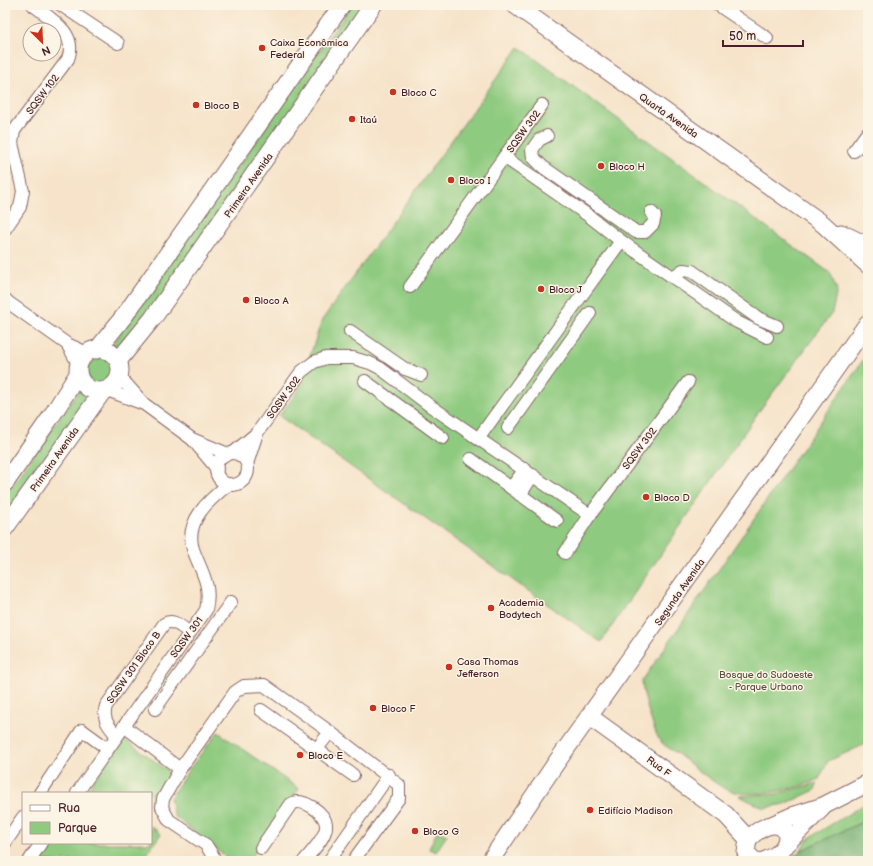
<svg xmlns="http://www.w3.org/2000/svg" width="873" height="866" viewBox="0 0 873 866" font-family="'Balsamiq Sans',sans-serif">
  <rect width="100%" height="100%" fill="#fcf5e5"/>
  <filter id="ink" filterUnits="userSpaceOnUse"><feTurbulence type="fractalNoise" baseFrequency=".025" numOctaves="2"/><feDisplacementMap in="SourceGraphic" scale="8" xChannelSelector="R" yChannelSelector="G"/><feConvolveMatrix kernelMatrix="1 2 1 2 8 2 1 2 1" color-interpolation-filters="sRGB"/></filter>
  <filter id="wash" filterUnits="userSpaceOnUse"><feTurbulence type="fractalNoise" baseFrequency=".012" numOctaves="4" result="noise"/><feDisplacementMap in="SourceGraphic" scale="16" xChannelSelector="R" yChannelSelector="G"/><feGaussianBlur stdDeviation="0.9" result="paint"/><feColorMatrix in="noise" values="0 0 0 0 0 0 0 0 0 0 0 0 0 0 0 0 0 1.4 0 .05"/><feComposite in="paint" operator="in"/></filter>
  <g filter="url(#wash)">
    <rect width="100%" height="100%" fill="#f6e3c9"/>
    <!-- green -->
    <g fill="#8eca7f" stroke="#6c7455">
      <polygon points="352,5 369,5 121,356 110,348"/>
      <polygon points="519,47 830,273 837,290 832,313 757,414 601,642 279,416 298,391 322,320"/>
      <path d="M868,353V743L828,761L819,779C797,789 750,800 726,789C713,783 691,764 679,755C674,751 666,747 661,742C654,734 642,692 642,681Z"/>
      <circle cx="101" cy="372" r="14"/>
      <polygon points="81,388 92,396 5,520 5,496"/>
      <polygon points="218,732 299,789 249,861 225,861 225,856 174,816 170,798 190,768"/>
      <polygon points="124,739 175,776 151,809 151,793 85,793"/>
      <polygon points="818,783 815,790 785,804 764,808 739,796 776,794"/>
      <polygon points="868,802 868,819 800,851 809,838"/>
      <polygon points="151,826 161,834 141,861 35,861 48,843 151,843"/>
      <polygon points="437,831 447,835 436,852 429,849"/>
    </g>
    <!-- forest -->
    <polygon fill="#72ae6e" stroke="#5e664c" points="868,819 868,861 786,861 800,851"/>
  </g>
  <g filter="url(#ink)">
    <g fill="none" stroke-linecap="round" stroke-linejoin="round">
      <!-- street casing -->
      <g stroke="#866462" stroke-width="14">
        <g id="street">
          <polyline points="61,5 118,43"/>
          <polyline points="718,5 767,38"/>
          <polyline points="547,136 539,140 532,150 533,157 543,167 636,232 645,232 653,224 655,216 651,212"/>
          <polyline points="854,151 868,132"/>
          <polyline points="504,157 542,105"/>
          <path d="M5,229L20,207L23,191L12,143L14,131L68,59C78,33 51,19 33,5"/>
          <polyline points="621,241 737,322 767,337"/>
          <polyline points="673,277 683,270 692,271 758,318 777,326"/>
          <polyline points="410,287 504,157 589,216 621,241 478,439"/>
          <polyline points="5,299 9,303 67,344 87,353"/>
          <polyline points="350,331 405,369 421,375"/>
          <polyline points="67,344 79,365"/>
          <polyline points="119,376 144,404 192,439 228,454"/>
          <polyline points="365,381 443,438"/>
          <polyline points="107,390 141,403"/>
          <polyline points="508,428 590,313"/>
          <polyline points="193,440 217,469"/>
          <polyline points="233,453 257,433 301,372 314,362 326,358 353,358 370,363 380,368 429,405 590,515"/>
          <circle cx="232" cy="469" r="16"/>
          <polyline points="471,459 557,521"/>
          <polyline points="247,464 257,433"/>
          <polyline points="511,488 525,469"/>
          <polyline points="520,495 533,475"/>
          <polyline points="565,553 590,515 688,382"/>
          <polyline points="155,709 231,602"/>
          <polyline points="261,710 353,775"/>
          <polyline points="124,726 180,769"/>
          <path d="M117,736C109,726 102,720 106,706L164,624C173,618 181,627 189,632"/>
          <polyline points="316,750 330,732"/>
          <polyline points="40,793 82,730 108,749"/>
          <path d="M77,793L206,610C212,584 201,572 193,549C184,521 210,499 229,484"/>
          <polyline points="5,843 23,817"/>
          <path d="M261,848L291,804C301,796 326,813 326,825C327,837 311,852 304,861"/>
          <polyline points="29,861 41,843"/>
          <polyline points="213,861 213,856 206,845 169,820 162,807 163,799 180,769 235,692 244,686 264,685 330,732 399,785 399,798 353,861"/>
          <polyline points="329,861 389,775"/>
        </g>
      </g>
      <!-- secondary casing -->
      <g stroke="#866462" stroke-width="19">
        <g id="secondary">
          <polyline points="515,5 823,224 868,265"/>
          <polyline points="841,233 868,246"/>
          <circle cx="99" cy="370" r="21"/>
          <polyline points="97,350 125,315 342,5"/>
          <polyline points="118,361 153,318 373,5"/>
          <polyline points="5,483 51,417 78,374"/>
          <polyline points="5,528 103,391"/>
          <polyline points="590,717 726,815 748,839"/>
          <polyline points="774,824 792,816 823,806 868,783"/>
          <polyline points="787,843 822,808"/>
          <polyline points="490,861 556,763 868,323"/>
          <path d="M755,861L746,853L748,839C786,802 805,848 763,861"/>
        </g>
      </g>
      <!-- street -->
      <use href="#street" stroke="#fff" stroke-width="12"/>
      <!-- secondary -->
      <use href="#secondary" stroke="#fff" stroke-width="17"/>
    </g>
  </g>
  <!-- markers -->
  <g fill="#c8321e" stroke="#fcf5e5" stroke-width="1.5">
    <circle cx="262" cy="48" r="4"/>
    <circle cx="393" cy="92" r="4"/>
    <circle cx="196" cy="105" r="4"/>
    <circle cx="352" cy="119" r="4"/>
    <circle cx="601" cy="166" r="4"/>
    <circle cx="451" cy="180" r="4"/>
    <circle cx="541" cy="289" r="4"/>
    <circle cx="246" cy="300" r="4"/>
    <circle cx="646" cy="497" r="4"/>
    <circle cx="491" cy="608" r="4"/>
    <circle cx="449" cy="667" r="4"/>
    <circle cx="373" cy="708" r="4"/>
    <circle cx="300" cy="755" r="4"/>
    <circle cx="590" cy="810" r="4"/>
    <circle cx="415" cy="831" r="4"/>
  </g>
  <g text-anchor="middle" stroke-width="3" stroke-linejoin="round" paint-order="stroke">
    <!-- poi labels -->
    <g font-size="10" fill="#4a1f2b" stroke="#fcf5e5" text-anchor="start">
      <text x="270" y="46">Caixa Econômica<tspan x="270" dy="12">Federal</tspan></text>
      <text x="401" y="96">Bloco C</text>
      <text x="204" y="109">Bloco B</text>
      <text x="360" y="123">Itaú</text>
      <text x="609" y="170">Bloco H</text>
      <text x="459" y="184">Bloco I</text>
      <text x="549" y="293">Bloco J</text>
      <text x="254" y="304">Bloco A</text>
      <text x="654" y="501">Bloco D</text>
      <text x="499" y="606">Academia<tspan x="499" dy="12">Bodytech</tspan></text>
      <text x="457" y="665">Casa Thomas<tspan x="457" dy="12">Jefferson</tspan></text>
      <text x="381" y="712">Bloco F</text>
      <text x="308" y="759">Bloco E</text>
      <text x="598" y="814">Edifício Madison</text>
      <text x="423" y="835">Bloco G</text>
    </g>
    <!-- street labels -->
    <g font-size="10" fill="#4a1f2b" stroke="#fcf5e5">
      <text transform="translate(42 94) rotate(-53)" y="4">SQSW 102</text>
      <text transform="translate(669 115) rotate(35)" y="4">Quarta Avenida</text>
      <text transform="translate(523 131) rotate(-54)" y="4">SQSW 302</text>
      <text transform="translate(248 185) rotate(-55)" y="4">Primeira Avenida</text>
      <text transform="translate(283 397) rotate(-54)" y="4">SQSW 302</text>
      <text transform="translate(639 448) rotate(-53)" y="4">SQSW 302</text>
      <text transform="translate(54 459) rotate(-55)" y="4">Primeira Avenida</text>
      <text transform="translate(679 592) rotate(-55)" y="4">Segunda Avenida</text>
      <text transform="translate(186 637) rotate(-54)" y="4">SQSW 301</text>
      <text transform="translate(133 667) rotate(-55)" y="4">SQSW 301 Bloco B</text>
      <text transform="translate(659 766) rotate(36)" y="4">Rua F</text>
    </g>
    <!-- park labels -->
    <g font-size="10" fill="#5e5244" stroke="#fcf5e5">
      <text x="766" y="678">Bosque do Sudoeste<tspan x="766" dy="12">- Parque Urbano</tspan></text>
    </g>
  </g>
  <!-- margin -->
  <rect width="873" height="866" fill="none" stroke="#fcf5e5" stroke-width="20"/>
  <!-- legend -->
  <rect x="22" y="792" width="130" height="52" fill="#fcf5e5" stroke="#b59f9b"/>
  <rect x="30" y="805" width="20" height="6" fill="#ffffff" stroke="#b59f9b"/>
  <text x="58" y="812" font-size="12" fill="#4a1f2b">Rua</text>
  <rect x="30" y="822" width="20" height="12" fill="#8eca7f" stroke="#b59f9b"/>
  <text x="58" y="832" font-size="12" fill="#4a1f2b">Parque</text>
  <!-- north arrow -->
  <g transform="translate(42 42) rotate(156)"><circle r="19" fill="#fcf5e5" stroke="#b59f9b"/>
  <path d="M0-3L7 15L0 10L-7 15Z" fill="#c8321e"/>
  <text y="-6" font-size="11" font-weight="bold" text-anchor="middle" fill="#4a1f2b">N</text>
  </g>
  <!-- scale -->
  <path d="M723 40v6h80v-6" fill="none" stroke="#4a1f2b" stroke-width="2"/>
  <text x="729" y="40" font-size="12" fill="#4a1f2b" stroke="#fcf5e5" stroke-width="3" paint-order="stroke">50 m</text>
</svg>
